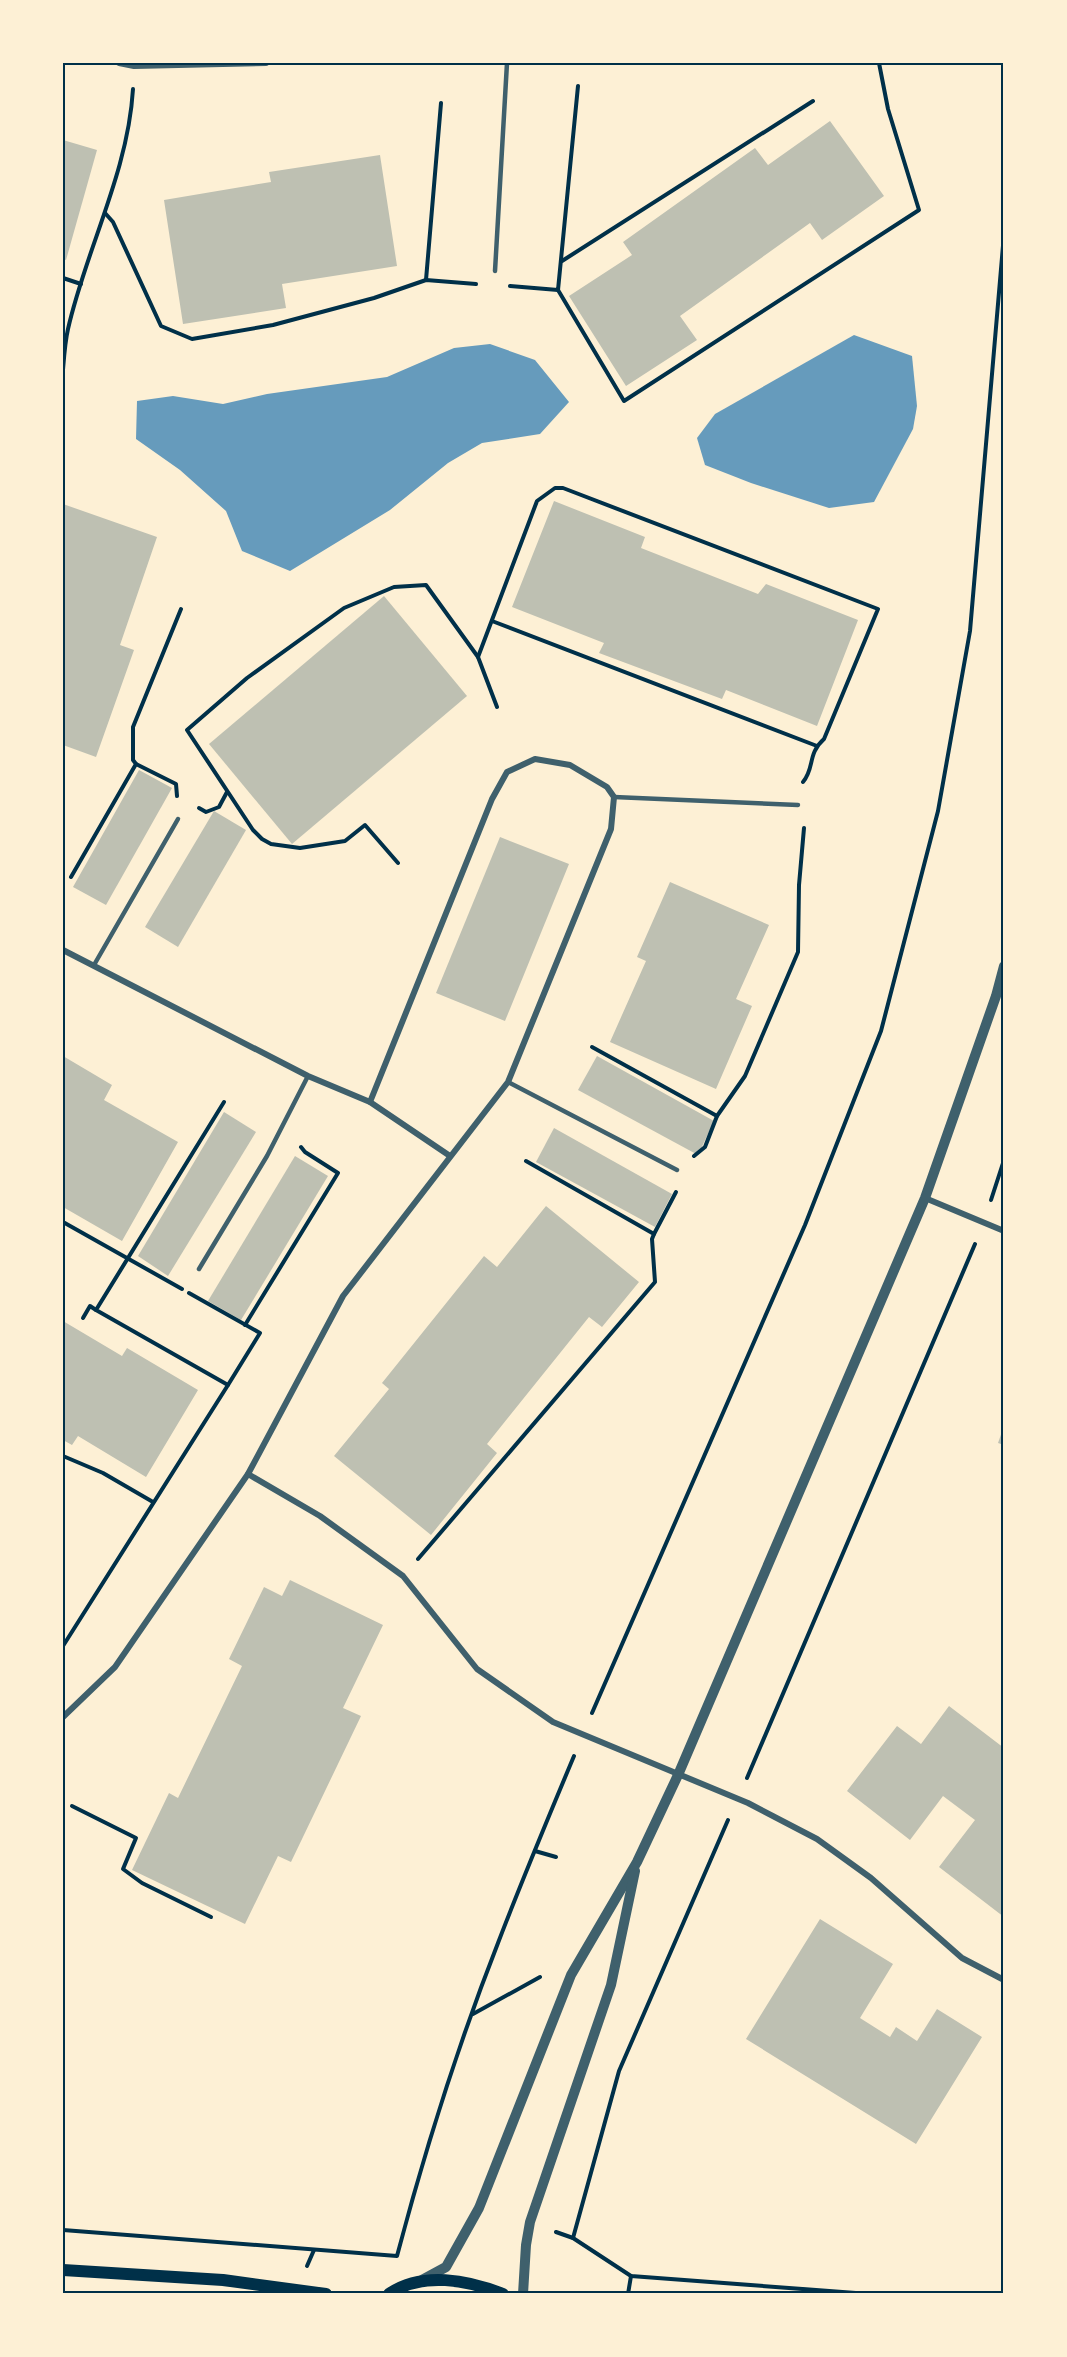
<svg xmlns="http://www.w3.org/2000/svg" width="1067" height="2357" viewBox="0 0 1067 2357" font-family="'Golos Text',sans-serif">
  <rect width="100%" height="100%" fill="#fdf0d5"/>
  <!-- water -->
  <g fill="#669bbc">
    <polygon points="854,335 912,356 917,406 913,429 874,502 829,508 751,483 705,465 697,438 715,414"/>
    <polygon points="490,344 535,360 569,402 540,434 482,443 448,463 390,510 290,571 242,551 226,511 180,470 136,439 137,401 173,396 223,404 267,394 387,377 454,348"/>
  </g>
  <!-- building -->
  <g fill="#bec0b2">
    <polygon points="830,121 884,196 822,240 810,223 680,316 697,340 626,386 569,296 632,255 623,242 755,148 768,165"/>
    <polygon points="63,140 97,150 66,260 63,259"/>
    <polygon points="380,155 397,266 282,284 286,308 183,324 164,200 271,182 269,172"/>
    <polygon points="554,501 645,537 641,548 758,594 766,584 858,620 817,726 726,690 722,699 599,653 604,643 512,607"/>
    <polygon points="63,504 157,537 120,645 134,650 96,757 63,745"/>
    <polygon points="384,596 467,696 292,844 209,744"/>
    <polygon points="139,770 172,788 106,905 73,887"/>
    <polygon points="214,811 246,830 178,947 145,927"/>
    <polygon points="500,837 569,864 505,1021 436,993"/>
    <polygon points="670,882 769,925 736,999 752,1006 716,1089 610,1042 646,961 637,957"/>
    <polygon points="63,1056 112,1085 104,1100 178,1142 122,1241 63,1207"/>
    <polygon points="597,1056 714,1121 698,1155 578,1090"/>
    <polygon points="224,1112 256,1132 168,1276 138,1256"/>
    <polygon points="554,1128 672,1194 655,1227 536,1162"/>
    <polygon points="295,1156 328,1176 241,1320 208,1301"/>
    <polygon points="546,1206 639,1282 602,1327 589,1317 487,1444 497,1453 431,1535 334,1456 389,1389 382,1383 484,1256 497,1267"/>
    <polygon points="63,1321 122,1356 127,1348 198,1390 146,1477 78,1436 72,1445 63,1440"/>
    <polygon points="1004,1426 1004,1445 998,1443"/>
    <polygon points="290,1580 383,1625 343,1708 361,1716 291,1862 278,1856 245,1924 132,1870 169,1793 178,1798 242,1666 229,1659 264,1587 282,1596"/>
    <polygon points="949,1706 1004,1748 1004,1917 939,1867 975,1820 943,1796 910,1840 847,1791 897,1726 921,1744"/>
    <polygon points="820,1919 893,1964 860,2018 890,2037 896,2027 917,2041 937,2009 982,2037 916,2144 746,2039"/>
  </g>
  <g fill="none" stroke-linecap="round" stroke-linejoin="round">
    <!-- path -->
    <g stroke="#003049" stroke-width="4">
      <polyline points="105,213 113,222 161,326 192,339 273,325 374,298 426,280 476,284"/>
      <polyline points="562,261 813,101"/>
      <polyline points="63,278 81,284"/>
      <polyline points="426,280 441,103"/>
      <polyline points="510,286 558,290 578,86"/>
      <polyline points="558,290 624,401 919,210 888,109 879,63"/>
      <path d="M63,370C64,357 65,342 68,329C86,249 128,173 133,89"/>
      <polyline points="492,621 817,746"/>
      <path d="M497,707L478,657L537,501L555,488H563L878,609L824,739C807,754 815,768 803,782"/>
      <polyline points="136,764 176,784 177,796"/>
      <polyline points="199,808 206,812 219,807 227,792"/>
      <polyline points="398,863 365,825 345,841 300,848 271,844 262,839 253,830 187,730 247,678 344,608 394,587 426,585 478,657"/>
      <polyline points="71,877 136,764 133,760 133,727 181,609"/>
      <polyline points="592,1047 717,1116"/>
      <polyline points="694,1156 705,1147 717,1116 745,1076 798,952 799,885 804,828"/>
      <polyline points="991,1200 1004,1160"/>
      <polyline points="63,1222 182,1289"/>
      <polyline points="654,1234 676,1192"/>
      <polyline points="189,1293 260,1333 228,1385"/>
      <polyline points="83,1318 90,1306 96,1310"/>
      <polyline points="245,1325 338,1173 305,1152 301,1147"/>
      <polyline points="63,1456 103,1473 153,1502"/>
      <polyline points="418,1559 655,1282 652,1239 654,1234 526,1161"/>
      <polyline points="63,1646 228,1385 96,1310 224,1102"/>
      <polyline points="592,1713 805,1225 881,1031 938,811 970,631 1004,234"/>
      <polyline points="747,1778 975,1244"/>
      <polyline points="72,1806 136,1838 123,1869 142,1883 211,1917"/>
      <polyline points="535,1851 556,1857"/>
      <polyline points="473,2014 540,1977"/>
      <path d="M63,2230L397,2256C425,2150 458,2045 498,1943C522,1880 548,1818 574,1756"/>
      <polyline points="556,2232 573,2238 631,2276 869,2294"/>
      <polyline points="573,2238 619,2071 728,1820"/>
      <polyline points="307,2266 314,2250"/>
      <polyline points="628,2294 631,2276"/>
    </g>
    <!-- service -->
    <g stroke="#3f606c" stroke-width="4.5">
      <polyline points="495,271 507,63"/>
      <polyline points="614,797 798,805"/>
      <polyline points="94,965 178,819"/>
      <polyline points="508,1082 677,1170"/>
      <polyline points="199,1269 267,1156 308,1076"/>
    </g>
    <!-- minor -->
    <g stroke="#3f606c" stroke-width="6">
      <polyline points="119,63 134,66 266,63"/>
      <polyline points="63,950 308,1076 370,1102 450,1156"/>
      <polyline points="925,1198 1004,1231"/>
      <polyline points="248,1474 320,1516 403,1576 477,1669 553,1722 748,1803 817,1839 871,1878 962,1958 1004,1980"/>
      <polyline points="63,1717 115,1667 248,1474 343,1296 508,1082 611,829 614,797 607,787 570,765 535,759 507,772 492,799 370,1102"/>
    </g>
    <!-- tertiary -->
    <g stroke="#3f606c" stroke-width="10">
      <polyline points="422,2280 446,2267 479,2208 571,1975 637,1862 678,1775 925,1198 996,996 1004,966"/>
      <polyline points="523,2294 526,2245 530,2222 611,1985 635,1871"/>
    </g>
    <!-- secondary -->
    <g stroke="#003049" stroke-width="12">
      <polyline points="63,2270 223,2280 326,2294"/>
      <path d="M389,2294C422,2271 468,2280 503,2294"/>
    </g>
  </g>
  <!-- border -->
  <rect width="1067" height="2357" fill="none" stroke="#fdf0d5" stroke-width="129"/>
  <rect x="64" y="64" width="938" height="2228" fill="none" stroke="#003049" stroke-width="2"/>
</svg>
